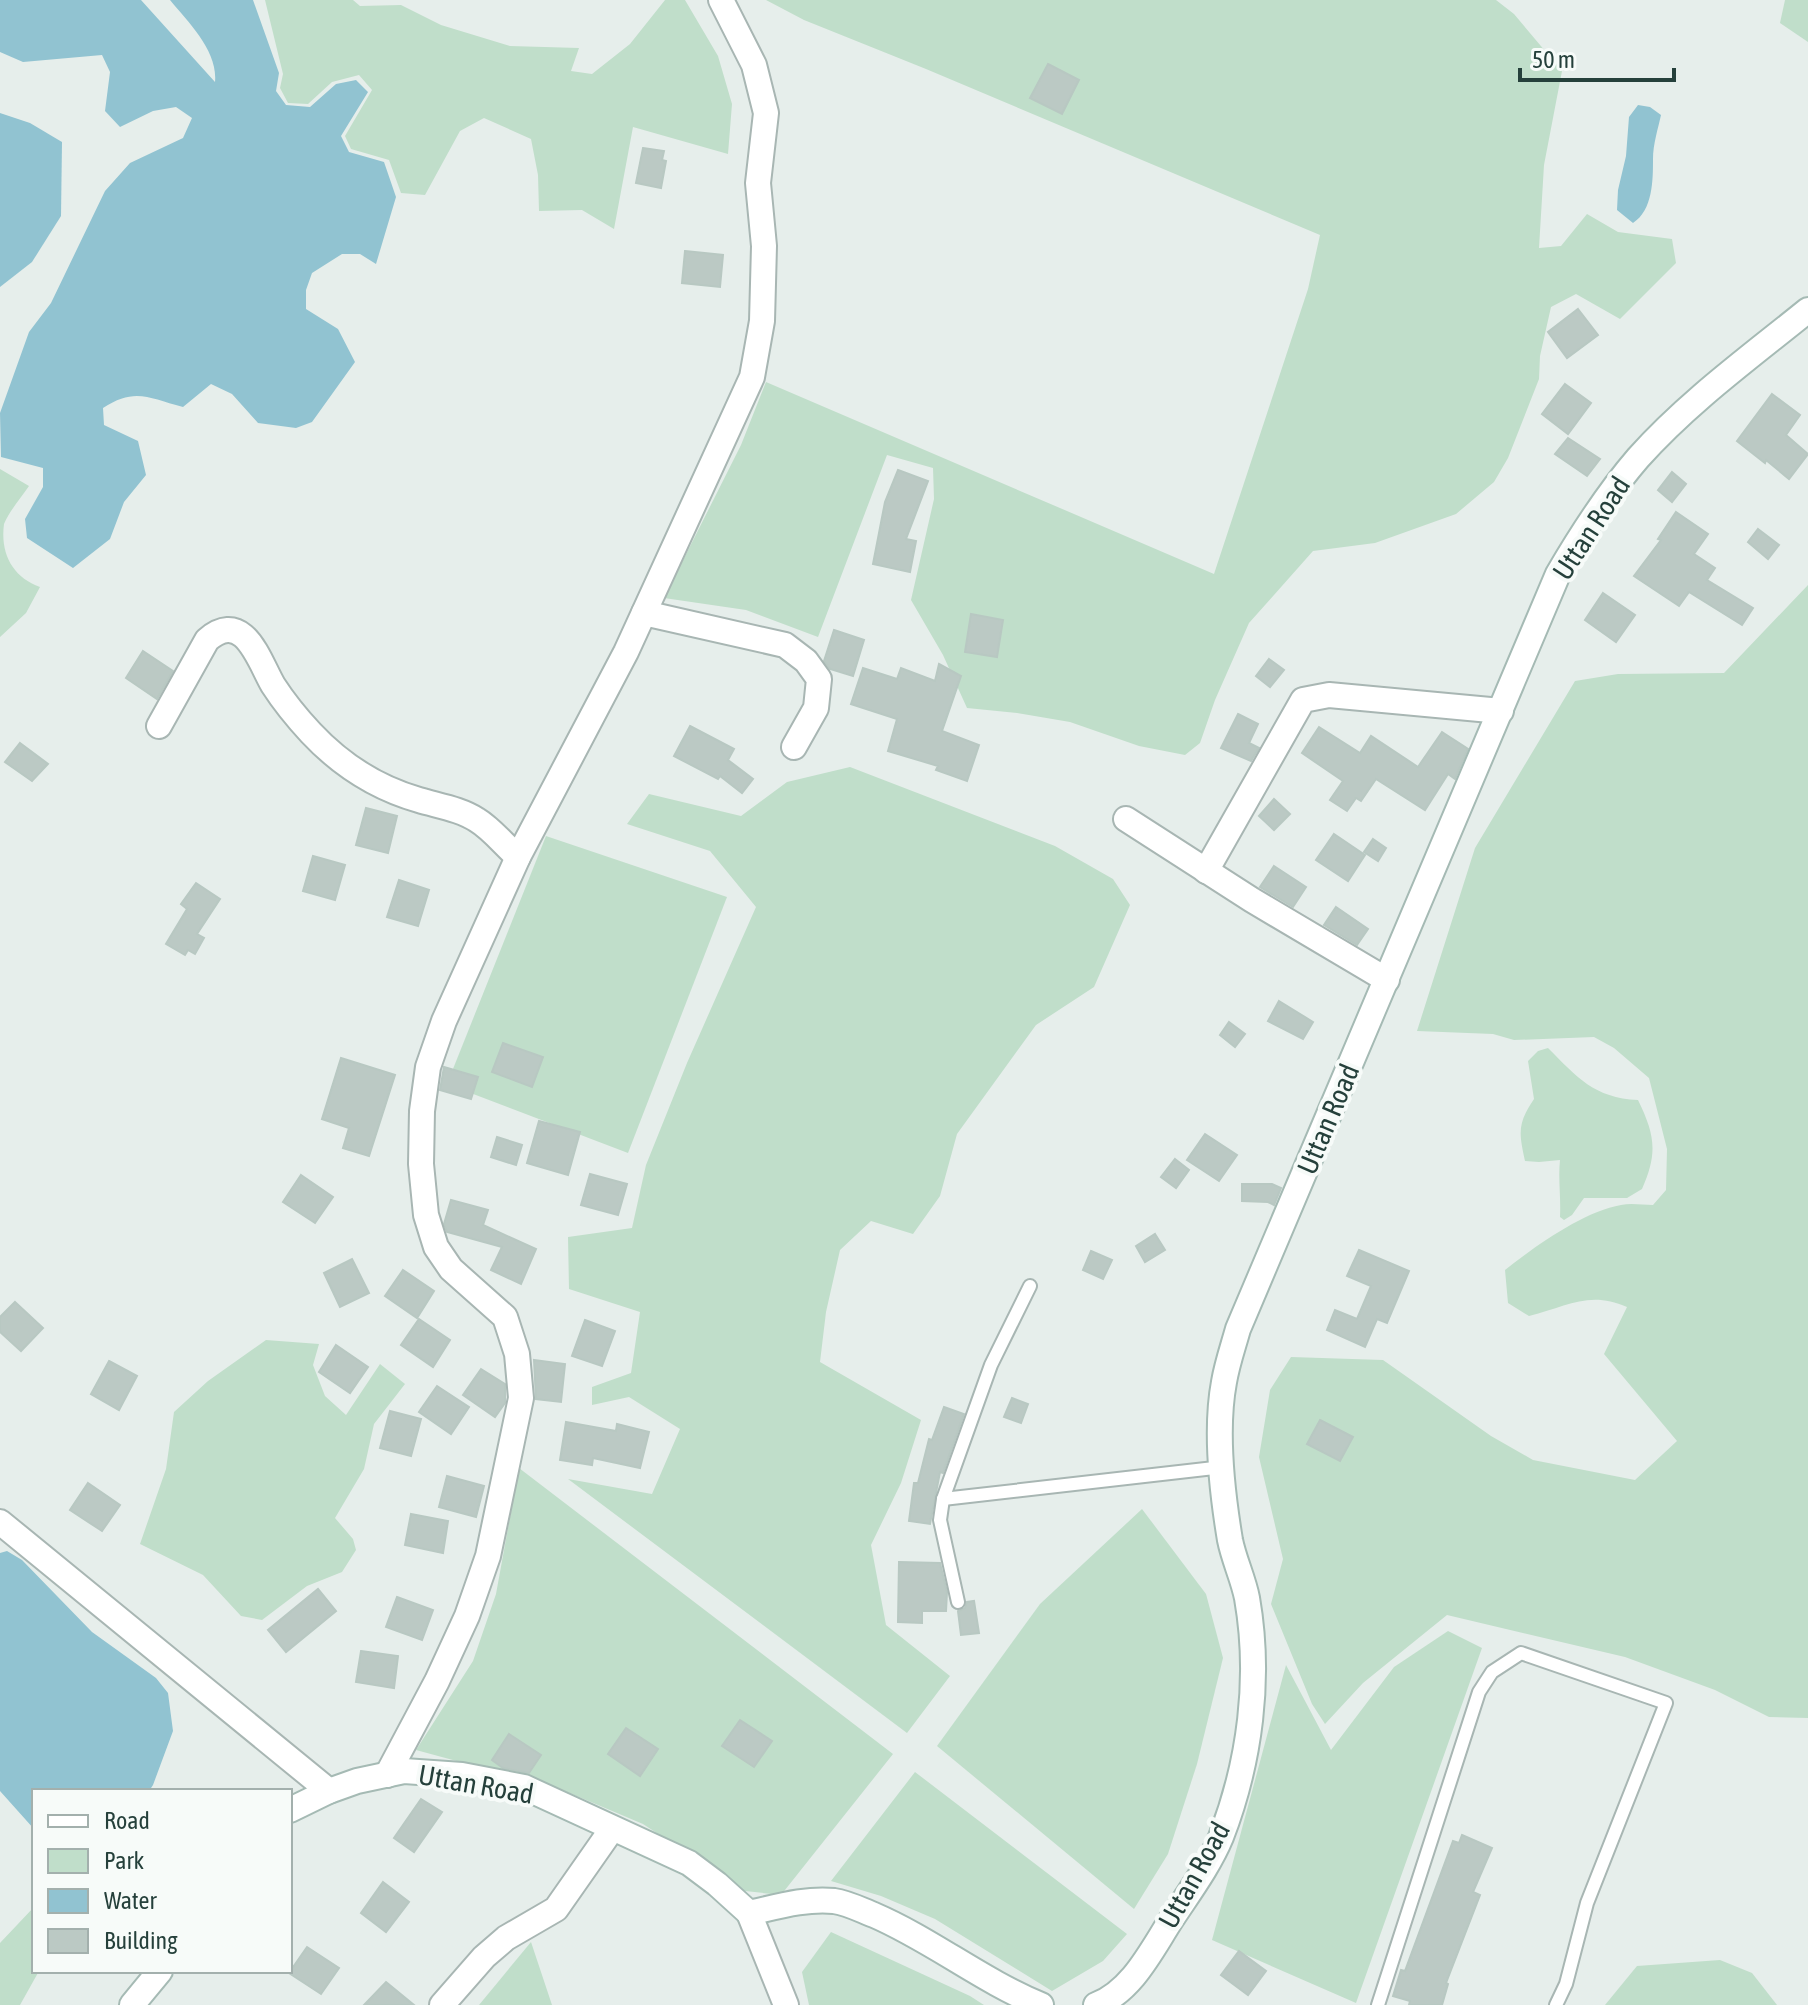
<svg xmlns="http://www.w3.org/2000/svg" width="1808" height="2005" viewBox="0 0 1808 2005" font-family="'Asap Condensed',sans-serif">
  <rect width="100%" height="100%" fill="#e6eeeb"/>
  <!-- green -->
  <g fill="#c0deca">
    <polygon points="265,0 353,0 360,6 401,5 441,25 510,46 579,48 571,71 592,74 630,44 665,0 685,0 718,56 732,104 728,154 633,127 614,229 582,210 539,211 538,175 531,139 484,118 460,131 425,195 401,193 389,160 351,149 345,136 372,90 359,75 332,82 308,104 288,103 280,88 283,74"/>
    <polygon points="766,0 1496,0 1514,14 1562,71 1544,165 1539,248 1561,246 1587,214 1618,232 1672,239 1676,263 1620,319 1576,294 1551,307 1540,356 1539,379 1508,458 1494,482 1456,514 1375,543 1313,551 1249,623 1215,700 1200,743 1185,755 1139,746 1070,722 1017,713 967,708 943,655 911,600 934,499 933,468 887,455 818,637 746,610 664,598 741,445 766,382 1214,574 1308,289 1320,235 926,69 804,20"/>
    <polygon points="1785,0 1808,0 1808,42 1780,23"/>
    <path d="M0,469L29,486C21,498 10,510 4,524C0,554 13,577 40,587L26,613L0,637Z"/>
    <path d="M1808,585V1718L1769,1717L1715,1690L1625,1657L1447,1615L1363,1683L1325,1724L1312,1704L1271,1604L1283,1559L1259,1457L1270,1390L1291,1357L1383,1360L1491,1436L1533,1460L1635,1480L1677,1441L1604,1354L1627,1307C1589,1290 1566,1307 1529,1316L1508,1303L1505,1270C1534,1247 1584,1211 1621,1205C1631,1203 1643,1205 1653,1205L1666,1190L1667,1149L1649,1078L1614,1048L1594,1037L1514,1040L1493,1034L1417,1031L1475,848L1575,681L1618,674L1724,673Z"/>
    <polygon points="850,767 1055,846 1113,879 1130,905 1094,987 1036,1025 957,1134 940,1196 913,1234 871,1221 840,1250 826,1312 820,1362 921,1420 901,1483 871,1545 886,1625 950,1676 907,1733 568,1479 652,1494 680,1429 629,1397 592,1405 592,1387 631,1373 640,1312 569,1289 568,1237 632,1228 646,1165 687,1063 756,907 710,851 627,824 649,794 741,816 787,782"/>
    <polygon points="546,836 727,897 628,1153 447,1084"/>
    <path d="M1548,1048C1577,1077 1594,1098 1638,1100C1655,1135 1658,1153 1642,1189L1627,1198H1584L1572,1215L1564,1220L1560,1217C1561,1197 1558,1179 1560,1160L1539,1162L1525,1161C1519,1133 1517,1124 1534,1099L1528,1061L1538,1051Z"/>
    <polygon points="266,1340 319,1344 313,1365 325,1396 346,1415 380,1364 405,1384 374,1424 364,1469 335,1518 353,1539 356,1550 342,1572 307,1586 262,1620 241,1616 203,1575 140,1544 166,1469 174,1412 208,1381"/>
    <polygon points="519,1468 893,1754 781,1895 745,1891 643,1824 560,1789 416,1750 473,1661 496,1594"/>
    <polygon points="1142,1509 1206,1594 1223,1658 1197,1764 1168,1854 1134,1909 937,1746 1040,1604"/>
    <polygon points="1448,1631 1482,1648 1356,2003 1212,1940 1286,1665 1331,1750 1394,1667"/>
    <polygon points="915,1772 1127,1934 1103,1961 1052,1991 935,1919 881,1896 831,1881"/>
    <polygon points="34,1907 34,1971 39,1971 20,2005 0,2005 0,1943"/>
    <polygon points="831,1932 970,1996 984,2005 809,2005 802,1972"/>
    <polygon points="531,1942 552,2005 479,2005"/>
    <polygon points="1720,1960 1752,1973 1777,2005 1605,2005 1637,1966"/>
  </g>
  <!-- water -->
  <g fill="#91c3d1">
    <path d="M0,0H141L215,82C218,51 189,23 170,0H253L279,73L276,91L286,105L310,107L336,84L356,80L368,92L341,136L349,152L384,162L396,197L376,264L360,254H342L312,273L306,290V309L338,329L355,362L312,422L296,428L258,423L232,394L211,384L183,407C149,398 135,387 103,408L104,425L138,441L146,475L124,502L110,539L73,568L27,538L25,519L43,487V468L1,457L0,413L29,332L51,303L105,191L130,163L183,138L192,118L176,107L153,111L120,127L105,111L110,72L102,55L23,62L0,52Z"/>
    <path d="M1638,105L1650,107L1661,115C1658,129 1653,144 1653,159C1653,180 1653,210 1633,223L1617,210L1618,190L1626,156L1629,117Z"/>
    <polygon points="0,113 30,123 62,142 61,216 32,262 0,287"/>
    <polygon points="7,1551 22,1560 92,1632 156,1678 168,1693 173,1731 153,1785 149,1791 34,1791 34,1829 0,1791 0,1553"/>
  </g>
  <!-- building -->
  <g fill="#bbc9c4" stroke="#b8c8c2" stroke-width="2">
    <polygon points="1048,64 1079,80 1062,114 1030,98"/>
    <polygon points="643,148 664,151 662,160 666,161 661,188 636,183"/>
    <polygon points="685,251 723,255 720,287 682,283"/>
    <polygon points="1578,309 1598,335 1567,358 1548,332"/>
    <polygon points="1565,384 1591,403 1568,434 1542,414"/>
    <polygon points="1772,394 1800,415 1786,435 1808,454 1789,479 1766,460 1765,463 1737,441"/>
    <polygon points="1568,438 1600,459 1587,476 1555,454"/>
    <polygon points="898,470 928,481 906,539 916,541 910,572 873,564 885,502"/>
    <polygon points="1672,472 1686,484 1672,502 1658,490"/>
    <polygon points="1676,512 1708,534 1694,554 1715,568 1707,580 1753,608 1742,625 1689,592 1679,606 1634,576 1661,540 1658,539"/>
    <polygon points="1758,529 1779,545 1768,559 1748,542"/>
    <polygon points="1603,593 1635,615 1616,642 1585,620"/>
    <polygon points="971,614 1003,620 997,657 965,652"/>
    <polygon points="834,630 864,640 853,676 830,669 824,661"/>
    <polygon points="143,651 173,671 157,699 126,678"/>
    <polygon points="1269,659 1284,670 1270,687 1256,676"/>
    <polygon points="939,664 961,676 942,731 979,745 967,781 936,770 938,766 888,751 897,719 851,704 863,668 897,679 901,668 935,681"/>
    <polygon points="1238,714 1258,724 1249,743 1259,748 1251,761 1221,748"/>
    <polygon points="690,726 734,749 728,760 753,779 742,793 720,776 718,779 674,756"/>
    <polygon points="1319,727 1360,753 1371,736 1418,767 1442,732 1468,749 1455,779 1448,774 1425,810 1376,779 1361,801 1356,798 1347,811 1330,800 1343,781 1302,753"/>
    <polygon points="20,743 48,764 32,781 5,762"/>
    <polygon points="1274,799 1290,814 1274,830 1259,816"/>
    <polygon points="366,808 397,816 388,853 356,845"/>
    <polygon points="1334,834 1365,855 1348,881 1316,860"/>
    <polygon points="1373,839 1386,848 1378,861 1364,852"/>
    <polygon points="313,856 345,865 335,900 303,891"/>
    <polygon points="1274,866 1306,887 1293,907 1260,887"/>
    <polygon points="399,880 429,890 418,926 387,917"/>
    <polygon points="196,883 220,899 197,934 204,938 195,954 188,950 185,955 166,944 187,909 181,904"/>
    <polygon points="1336,907 1368,929 1357,945 1324,925"/>
    <polygon points="1279,1001 1313,1022 1303,1039 1268,1021"/>
    <polygon points="1229,1022 1245,1034 1235,1047 1220,1035"/>
    <polygon points="503,1043 543,1057 532,1087 492,1072"/>
    <polygon points="341,1058 395,1075 369,1156 343,1148 349,1128 322,1119"/>
    <polygon points="444,1067 478,1077 471,1099 440,1090"/>
    <polygon points="539,1121 580,1132 568,1175 527,1163"/>
    <polygon points="1205,1134 1237,1155 1219,1181 1187,1160"/>
    <polygon points="497,1137 522,1145 516,1165 491,1157"/>
    <polygon points="1175,1159 1189,1170 1176,1188 1161,1177"/>
    <polygon points="590,1174 627,1184 618,1215 581,1205"/>
    <polygon points="301,1175 333,1197 315,1223 283,1202"/>
    <polygon points="1242,1184 1272,1184 1281,1188 1274,1205 1268,1202 1242,1201"/>
    <polygon points="451,1200 488,1210 483,1225 536,1249 521,1284 491,1270 502,1247 447,1232 444,1224"/>
    <polygon points="1155,1234 1165,1250 1145,1262 1136,1246"/>
    <polygon points="1359,1250 1409,1271 1387,1323 1377,1319 1365,1347 1327,1330 1335,1310 1357,1319 1371,1286 1347,1276"/>
    <polygon points="1091,1251 1112,1260 1103,1279 1083,1270"/>
    <polygon points="352,1259 369,1293 340,1307 324,1273"/>
    <polygon points="403,1270 434,1291 417,1318 385,1296"/>
    <polygon points="15,1302 43,1328 21,1351 0,1332 0,1317"/>
    <polygon points="419,1319 450,1340 433,1367 401,1345"/>
    <polygon points="585,1320 615,1331 602,1366 572,1356"/>
    <polygon points="336,1345 368,1367 350,1393 319,1372"/>
    <polygon points="534,1360 565,1364 561,1402 536,1399"/>
    <polygon points="109,1361 137,1376 119,1410 91,1394"/>
    <polygon points="481,1369 505,1384 505,1403 495,1417 463,1395"/>
    <polygon points="437,1386 469,1407 451,1434 419,1412"/>
    <polygon points="1012,1398 1028,1404 1021,1423 1004,1417"/>
    <polygon points="944,1407 964,1414 943,1473 940,1472 930,1524 909,1521 914,1483 918,1483 929,1439 932,1440"/>
    <polygon points="390,1411 421,1419 411,1456 380,1448"/>
    <polygon points="1320,1420 1353,1437 1340,1461 1307,1444"/>
    <polygon points="566,1422 616,1431 617,1424 649,1432 640,1468 593,1458 592,1465 560,1460"/>
    <polygon points="447,1476 484,1486 476,1517 439,1507"/>
    <polygon points="88,1483 120,1505 102,1531 70,1510"/>
    <polygon points="411,1514 448,1521 443,1553 405,1545"/>
    <polygon points="899,1562 940,1563 947,1592 946,1611 922,1611 922,1623 898,1622"/>
    <polygon points="318,1589 336,1611 286,1652 268,1630"/>
    <polygon points="397,1597 433,1610 422,1640 386,1627"/>
    <polygon points="974,1601 979,1633 961,1635 958,1611 965,1608 967,1602"/>
    <polygon points="361,1651 398,1656 394,1688 356,1682"/>
    <polygon points="740,1720 772,1741 754,1767 722,1746"/>
    <polygon points="626,1728 658,1749 640,1776 608,1754"/>
    <polygon points="509,1734 541,1755 529,1773 503,1768 492,1760"/>
    <polygon points="421,1799 442,1812 414,1852 394,1838"/>
    <polygon points="1462,1835 1492,1848 1473,1892 1480,1895 1446,1983 1448,1984 1442,2005 1409,2005 1410,2001 1393,1996 1401,1970 1405,1971 1453,1841 1459,1843"/>
    <polygon points="383,1882 409,1902 386,1932 361,1913"/>
    <polygon points="307,1947 339,1968 321,1994 289,1973"/>
    <polygon points="1239,1951 1266,1971 1248,1995 1221,1975"/>
    <polygon points="386,1982 414,2005 364,2005"/>
  </g>
  <g fill="none" stroke-linecap="round" stroke-linejoin="round">
    <!-- service casing -->
    <g stroke="#a8b6b3" stroke-width="16">
      <g id="service">
        <polyline points="943,1499 1223,1467"/>
        <polyline points="958,1602 940,1520 943,1499 991,1365 1030,1286"/>
        <polyline points="1378,2005 1479,1692 1492,1672 1521,1653 1666,1703 1587,1903 1566,1984 1556,2005"/>
      </g>
    </g>
    <!-- minor casing -->
    <g stroke="#a8b6b3" stroke-width="28">
      <g id="minor">
        <polyline points="644,613 785,645 806,661 819,679 816,708 794,747"/>
        <path d="M159,726L207,640C244,608 259,661 273,685C284,702 297,718 311,733C341,765 377,788 419,800C439,806 460,809 477,820C492,829 505,846 518,857L626,652L752,377L762,321L764,246L758,183L766,113L754,65L721,0"/>
        <polyline points="1126,819 1252,900 1387,980"/>
        <polyline points="1206,871 1303,700 1329,695 1501,711"/>
        <polyline points="0,1522 329,1791"/>
        <polyline points="387,1775 437,1681 467,1616 488,1556 521,1398 517,1354 505,1317 451,1269 436,1247 426,1215 421,1164 422,1111 428,1067 444,1021 518,857"/>
        <polyline points="442,2005 484,1957 506,1938 556,1909 612,1829"/>
      </g>
    </g>
    <!-- tertiary casing -->
    <g stroke="#a8b6b3" stroke-width="28">
      <polyline id="tertiary" points="749,1913 786,2005"/>
    </g>
    <!-- secondary casing -->
    <g stroke="#a5bab4" stroke-width="28">
      <g id="secondary">
        <path d="M290,1810L329,1791L357,1781L404,1771L462,1775L524,1787L689,1863L717,1884L749,1913C776,1907 806,1898 834,1901C848,1903 861,1910 874,1915C932,1940 982,1981 1041,2005"/>
        <polyline points="132,2005 160,1971"/>
        <path d="M1096,2005C1132,1991 1151,1951 1171,1920C1188,1894 1209,1866 1221,1837C1250,1762 1261,1678 1247,1598C1243,1578 1234,1560 1230,1540C1222,1492 1215,1430 1224,1382C1227,1364 1233,1347 1238,1329L1558,574C1582,533 1607,494 1638,458C1688,402 1750,357 1808,310"/>
      </g>
    </g>
    <!-- service -->
    <use href="#service" stroke="#fff" stroke-width="12"/>
    <!-- minor -->
    <use href="#minor" stroke="#fff" stroke-width="24"/>
    <!-- tertiary -->
    <use href="#tertiary" stroke="#fff" stroke-width="24"/>
    <!-- secondary -->
    <use href="#secondary" stroke="#fff" stroke-width="24"/>
  </g>
  <g text-anchor="middle" stroke-width="8" stroke-linejoin="round" paint-order="stroke">
    <!-- street labels -->
    <g font-size="28" fill="#25403b" stroke="#f7fbf9">
      <text transform="translate(1591 528) rotate(-57)" y="10">Uttan Road</text>
      <text transform="translate(1328 1119) rotate(-67)" y="10">Uttan Road</text>
      <text transform="translate(476 1784) rotate(10)" y="10">Uttan Road</text>
      <text transform="translate(1194 1875) rotate(-61)" y="10">Uttan Road</text>
    </g>
  </g>
  <!-- legend -->
  <rect x="32" y="1789" width="260" height="184" fill="#f7fbf9" stroke="#a3b0ad" stroke-width="2"/>
  <rect x="48" y="1815" width="40" height="12" fill="#ffffff" stroke="#a3b0ad" stroke-width="2"/>
  <text x="104" y="1829" font-size="24" fill="#25403b">Road</text>
  <rect x="48" y="1849" width="40" height="24" fill="#c0deca" stroke="#a3b0ad" stroke-width="2"/>
  <text x="104" y="1869" font-size="24" fill="#25403b">Park</text>
  <rect x="48" y="1889" width="40" height="24" fill="#91c3d1" stroke="#a3b0ad" stroke-width="2"/>
  <text x="104" y="1909" font-size="24" fill="#25403b">Water</text>
  <rect x="48" y="1929" width="40" height="24" fill="#bbc9c4" stroke="#a3b0ad" stroke-width="2"/>
  <text x="104" y="1949" font-size="24" fill="#25403b">Building</text>
  <!-- scale -->
  <path d="M1520 68v12h154v-12" fill="none" stroke="#25403b" stroke-width="4"/>
  <text x="1532" y="68" font-size="24" fill="#25403b" stroke="#f7fbf9" stroke-width="6" paint-order="stroke">50 m</text>
</svg>
